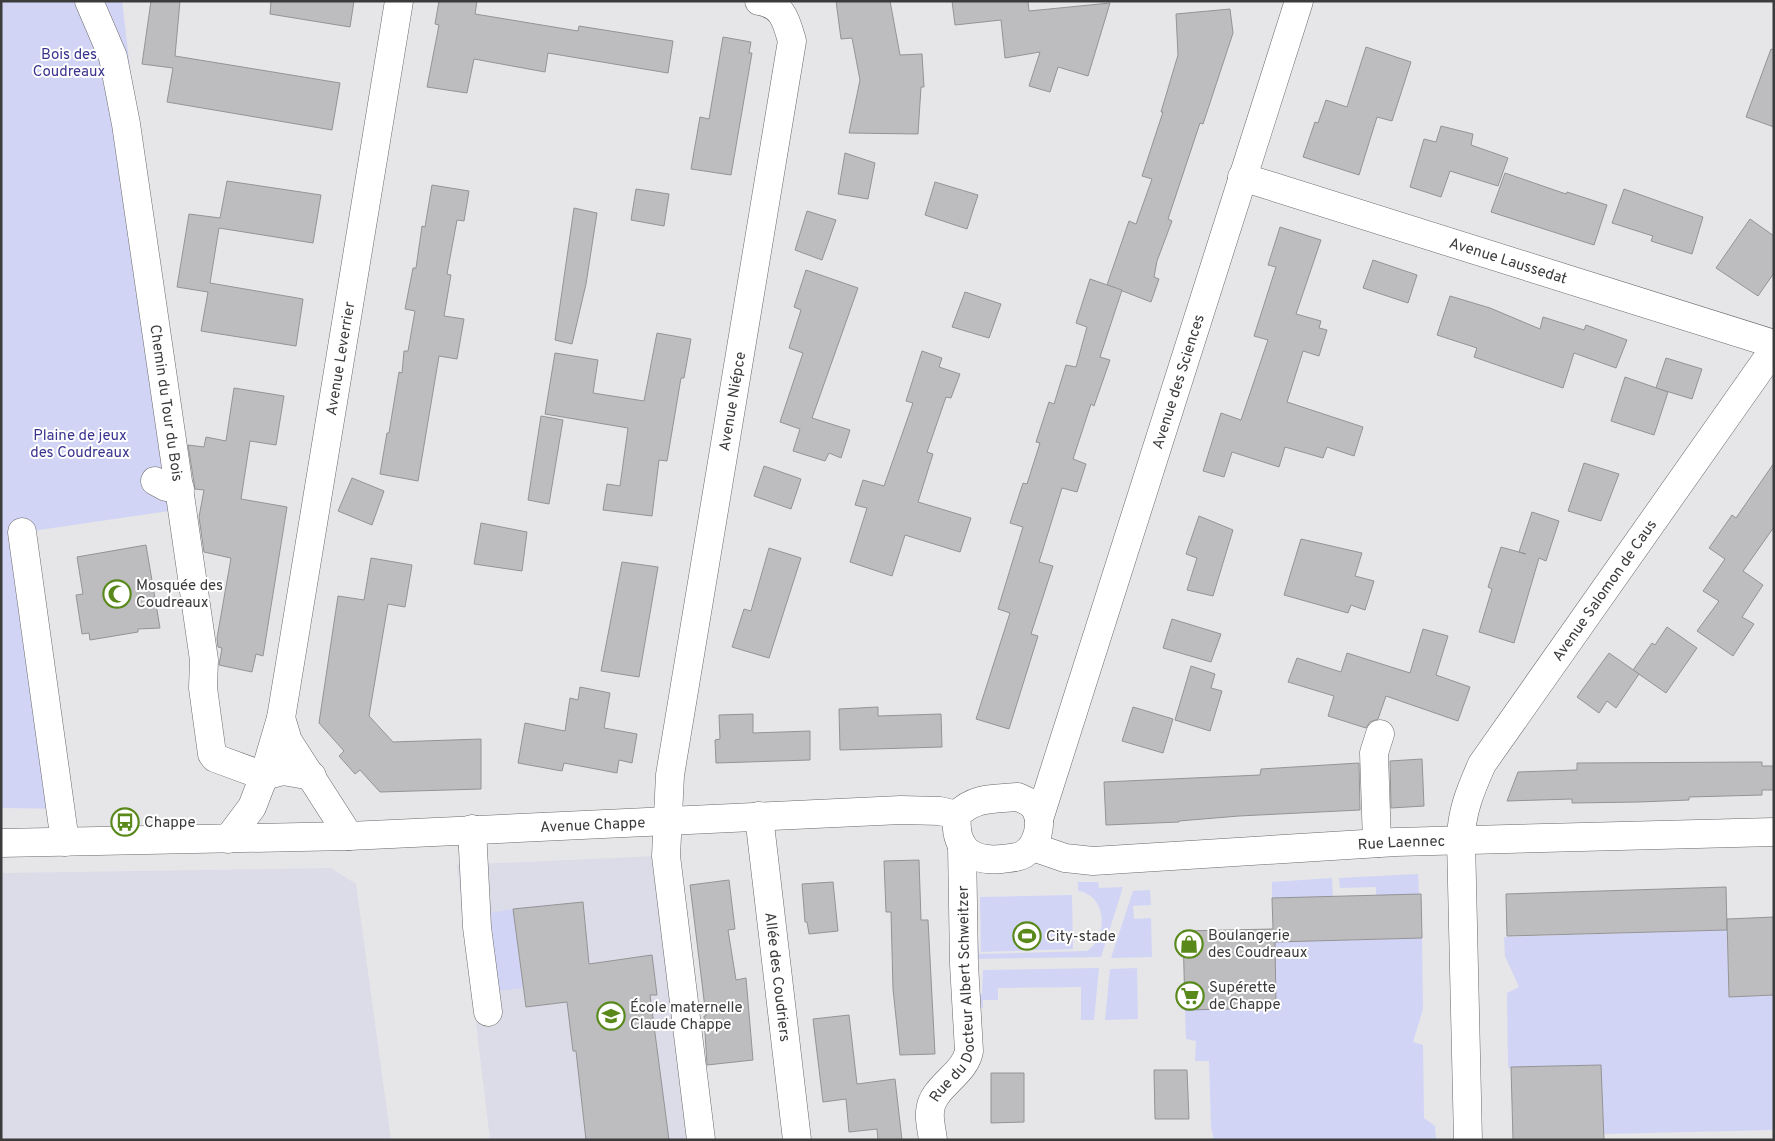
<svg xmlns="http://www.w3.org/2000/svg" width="1775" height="1141" viewBox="0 0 1775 1141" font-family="Overpass,sans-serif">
  <rect width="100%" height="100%" fill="#e6e6e9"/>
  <!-- built -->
  <g fill="#dbdce7">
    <polygon points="678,855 712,1140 490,1140 457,865"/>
    <polygon points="331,868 356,884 391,1140 1,1140 1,873"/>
  </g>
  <!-- green -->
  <g fill="#d1d4f4">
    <polygon points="1,1 122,1 132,85 169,511 32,531 74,809 1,808"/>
    <polygon points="1418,874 1419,894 1376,896 1376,887 1340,888 1339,878"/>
    <polygon points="1332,878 1333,897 1272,898 1272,882"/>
    <path d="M1078,882H1098L1099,888L1123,887L1101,957L973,959L974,933H978L979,954L1087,951C1109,937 1107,895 1078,891Z"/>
    <polygon points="1150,890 1151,905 1133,906 1134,919 1151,918 1152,957 1111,958 1133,891"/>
    <polygon points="1072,895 1073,949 981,952 980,897"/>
    <polygon points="513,909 523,988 497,991 484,914"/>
    <polygon points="1727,930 1729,997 1774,995 1774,1130 1603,1134 1601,1065 1508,1068 1507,993 1519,987 1505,956 1504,937"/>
    <polygon points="1422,938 1423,1009 1413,1042 1423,1045 1424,1118 1435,1126 1436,1139 1214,1140 1211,1127 1209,1061 1195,1061 1196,1041 1186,1039 1185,1010 1276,1008 1275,942"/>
    <polygon points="1099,968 1094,1020 1081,1020 1081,987 998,988 998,1000 983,1000 983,1008 980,1008 975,994 982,994 983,970"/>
    <polygon points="1137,968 1138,1019 1105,1020 1110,969"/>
  </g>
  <!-- building -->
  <g fill="#bdbdc0" stroke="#949497">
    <polygon points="151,1 180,1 175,56 340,83 332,130 167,102 173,68 142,64"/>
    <polygon points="271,1 354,1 350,27 270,14"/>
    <polygon points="439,1 477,1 475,14 578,31 579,26 673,41 668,73 548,53 545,72 474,59 467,93 427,87 439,25 435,24"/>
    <polygon points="836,1 890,1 900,55 922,54 924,87 921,87 918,134 849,133 860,80 852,38 841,39"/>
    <polygon points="952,1 1028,1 1029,11 1110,3 1088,76 1058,67 1050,92 1029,86 1040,52 1005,58 1001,20 955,25"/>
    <polygon points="1230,9 1233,33 1203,124 1200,123 1168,219 1172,221 1157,261 1154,277 1159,279 1151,302 1107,285 1129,221 1136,224 1152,179 1142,176 1163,112 1161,112 1178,55 1176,14"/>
    <polygon points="723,37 751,42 749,53 752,53 731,175 691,169 700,117 709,119"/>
    <polygon points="1366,47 1411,62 1392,121 1377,117 1359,175 1303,157 1315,122 1318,123 1326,100 1347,107"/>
    <polygon points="1771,49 1774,50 1774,127 1746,117"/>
    <polygon points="1441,126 1473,134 1471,145 1508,158 1498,186 1450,171 1441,197 1410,187 1424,139 1436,142"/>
    <polygon points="845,153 875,163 868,199 838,194"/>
    <polygon points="1505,173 1566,194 1567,192 1607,205 1594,245 1491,212"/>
    <polygon points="227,181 321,195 313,243 219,228 210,283 303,299 296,346 201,331 208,292 177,287 189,214 220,218"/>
    <polygon points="935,182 978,195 967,229 925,215"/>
    <polygon points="432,185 469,191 464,221 457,220 447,274 451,275 444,316 464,319 457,359 439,356 418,481 380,474 387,433 389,433 399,372 402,373 404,351 408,351 415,311 405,309 413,268 416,268 422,226 425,227"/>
    <polygon points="636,189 669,194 664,226 631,220"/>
    <polygon points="1624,189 1703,217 1692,254 1651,241 1653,236 1612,223"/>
    <polygon points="574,208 597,213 586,284 572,344 555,340"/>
    <polygon points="807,211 836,220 822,260 795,250"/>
    <polygon points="1750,219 1774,236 1774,273 1758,296 1716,268"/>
    <polygon points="1280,227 1321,240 1296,314 1321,321 1319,328 1327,330 1319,356 1303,351 1287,402 1363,427 1354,456 1327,447 1323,458 1285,447 1279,467 1232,452 1224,477 1203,471 1221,413 1241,420 1268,340 1254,336 1276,267 1268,265"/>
    <polygon points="1373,260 1417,275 1408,303 1363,288"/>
    <polygon points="806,270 858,288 812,418 850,430 841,458 829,453 825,461 793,451 800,429 780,422 803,353 789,348 801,310 794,307"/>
    <polygon points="1090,279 1122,290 1100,357 1110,360 1094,406 1091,404 1073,459 1086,464 1077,492 1062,488 1039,562 1053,566 1031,634 1038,636 1009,729 976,719 1010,613 998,609 1023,527 1010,523 1023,483 1027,484 1040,443 1036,442 1049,402 1054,404 1066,365 1076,367 1087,327 1076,323"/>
    <polygon points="965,292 1001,304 989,338 952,327"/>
    <polygon points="1450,296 1490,308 1540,329 1543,317 1584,330 1586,325 1627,340 1616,368 1574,353 1563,388 1474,357 1477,348 1437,335"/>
    <polygon points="657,333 691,339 684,378 681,378 667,461 659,460 652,516 603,510 607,484 620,486 628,428 545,414 555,353 598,360 593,393 644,401"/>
    <polygon points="922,351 942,358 939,367 960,374 951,398 946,397 927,452 933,454 918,502 971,518 960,552 905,535 892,576 850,562 867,508 855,505 863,480 884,486 913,403 906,401"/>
    <polygon points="1666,358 1702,369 1692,399 1656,388"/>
    <polygon points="1625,377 1668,392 1654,435 1611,421"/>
    <polygon points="234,388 284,396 276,445 250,441 241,499 287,507 263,656 256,654 252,672 219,665 222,648 218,647 217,638 231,558 204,552 199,517 204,490 195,489 188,445 204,447 206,437 226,441"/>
    <polygon points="541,416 563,420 549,504 528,500"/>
    <polygon points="1584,463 1619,474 1601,521 1568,511"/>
    <polygon points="1774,463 1774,527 1743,571 1763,585 1742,617 1754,624 1733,656 1697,631 1719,601 1703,591 1725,559 1709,548 1732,515 1736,518"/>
    <polygon points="764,466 801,479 791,509 754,496"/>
    <polygon points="352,478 384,491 372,525 338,511"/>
    <polygon points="1532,512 1559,521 1546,561 1539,558 1514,643 1479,632 1492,589 1488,587 1501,547 1526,554 1519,552"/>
    <polygon points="1199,516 1233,530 1213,596 1187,590 1197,558 1186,554"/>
    <polygon points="481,523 527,532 522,571 474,564"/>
    <polygon points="1301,539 1362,553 1355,576 1374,581 1365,610 1351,605 1348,613 1284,595"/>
    <polygon points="146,545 160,628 138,629 138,632 90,640 89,633 82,634 76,595 83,594 77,557"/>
    <polygon points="769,548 801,558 769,658 732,647 744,609 751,611"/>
    <polygon points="371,558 412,565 405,607 388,604 369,716 393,742 481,739 481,789 380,792 360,770 355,774 339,756 344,751 319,723 338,596 364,600"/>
    <polygon points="622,562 658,567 639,677 601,671"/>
    <polygon points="1172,619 1221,634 1211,662 1163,648"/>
    <polygon points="1667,627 1697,648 1666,693 1633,670 1652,643 1655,645"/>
    <polygon points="1423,629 1448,636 1436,675 1470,687 1458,721 1386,696 1378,719 1370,722 1366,728 1328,716 1334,696 1288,682 1297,658 1341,672 1347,653 1410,673"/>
    <polygon points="1609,653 1639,674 1616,708 1607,701 1599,713 1577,697"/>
    <polygon points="1191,666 1215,674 1211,688 1222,691 1210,731 1175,720"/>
    <polygon points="580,687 610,693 604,728 637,734 632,763 619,760 617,773 564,763 562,771 518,763 525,723 565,731 570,698 578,700"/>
    <polygon points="878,707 878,716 941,714 942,747 840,750 839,709"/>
    <polygon points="1133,707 1173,719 1163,753 1122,741"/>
    <polygon points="753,714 753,733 810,731 810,760 716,763 715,740 720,739 719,715"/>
    <polygon points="1422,759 1424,806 1391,808 1390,761"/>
    <polygon points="1762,762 1762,766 1774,766 1774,790 1762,790 1762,795 1689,797 1689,800 1639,802 1572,803 1572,799 1507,801 1518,772 1577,770 1577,763"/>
    <polygon points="1359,763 1360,810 1239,816 1179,821 1179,822 1106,825 1104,782 1260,775 1261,769"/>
    <polygon points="919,860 921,920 928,920 935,1054 900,1055 893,989 891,912 886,912 884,861"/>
    <polygon points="729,880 735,929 728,930 736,980 746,978 753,1060 707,1065 704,1016 706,1016 690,885"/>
    <polygon points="833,882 838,931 809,934 807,922 805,922 802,884"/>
    <polygon points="1726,887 1727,930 1507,936 1506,894"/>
    <polygon points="1421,894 1422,938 1275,942 1276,1008 1185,1010 1183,931 1273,929 1272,898"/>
    <polygon points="583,902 589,964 652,955 657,995 650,995 669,1140 586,1140 576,1051 573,1051 567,1002 526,1007 513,909"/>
    <polygon points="1774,917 1774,995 1729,997 1727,919"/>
    <polygon points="849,1015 857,1084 895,1079 902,1140 878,1140 877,1129 849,1132 846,1099 823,1102 813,1019"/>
    <polygon points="1601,1065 1604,1140 1513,1140 1511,1067"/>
    <polygon points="1154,1070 1187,1070 1189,1119 1155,1119"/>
    <polygon points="991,1073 1024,1073 1024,1122 991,1123"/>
  </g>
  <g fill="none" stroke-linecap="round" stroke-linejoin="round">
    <!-- minor casing -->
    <g stroke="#69696c" stroke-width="29">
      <g id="minor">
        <path id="s1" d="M89,1L113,57L126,124L204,660L203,688L212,754L215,758L264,776L283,771L312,776"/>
        <path id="s2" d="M1242,177L1774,344"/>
        <polyline points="155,481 166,487 180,489"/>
        <polyline points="22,532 65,842"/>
        <polyline points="281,718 288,741 349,836"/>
        <path d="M1018,797C1025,800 1033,803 1036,810C1043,824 1037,846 1024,854C1018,858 1009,858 1002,859C970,862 954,848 957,815C974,797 994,799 1018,797Z"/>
        <path id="s3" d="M759,816L797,1140"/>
        <path id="s4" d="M1039,819L1299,1"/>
        <polyline points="472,829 477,927 488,1012"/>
        <path id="s5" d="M228,839L252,807L264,776L281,718L399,1"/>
        <path id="s6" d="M1,843L349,836L901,810L940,811L957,815"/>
        <polyline points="1377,843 1374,753 1380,734"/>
        <path id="s7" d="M1033,847L1065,858L1093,861L1396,842L1774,832"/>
        <path id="s8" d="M701,1140L666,856L670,775L792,41C786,20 783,5 759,1"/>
        <path id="s9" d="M933,1140C932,1131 929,1121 930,1112C931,1087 965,1075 969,1051L964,964L962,845"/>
        <path id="s10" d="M1468,1140L1461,840C1461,812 1471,789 1482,764L1774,349"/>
      </g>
    </g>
    <!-- minor -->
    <use href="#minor" stroke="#fff" stroke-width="28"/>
  </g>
  <!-- icons -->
  <defs>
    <g id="mosque-ring" transform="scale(1.4375)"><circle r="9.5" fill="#fff" stroke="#5a891b" stroke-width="1.5"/><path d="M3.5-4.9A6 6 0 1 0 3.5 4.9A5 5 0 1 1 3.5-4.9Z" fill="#5a891b"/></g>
    <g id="bus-ring" transform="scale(1.4375)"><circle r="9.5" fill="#fff" stroke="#5a891b" stroke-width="1.5"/><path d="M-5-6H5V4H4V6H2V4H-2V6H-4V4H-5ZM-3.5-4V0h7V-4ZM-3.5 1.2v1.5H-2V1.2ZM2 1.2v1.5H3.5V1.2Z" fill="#5a891b"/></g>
    <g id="stadium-ring" transform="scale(1.4375)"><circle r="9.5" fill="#fff" stroke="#5a891b" stroke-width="1.5"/><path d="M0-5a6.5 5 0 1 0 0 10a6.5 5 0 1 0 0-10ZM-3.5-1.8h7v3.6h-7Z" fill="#5a891b"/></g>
    <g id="shop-ring" transform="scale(1.4375)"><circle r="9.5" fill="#fff" stroke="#5a891b" stroke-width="1.5"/><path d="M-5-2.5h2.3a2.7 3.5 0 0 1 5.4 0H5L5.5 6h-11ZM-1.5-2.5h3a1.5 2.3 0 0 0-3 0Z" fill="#5a891b"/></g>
    <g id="supermarket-ring" transform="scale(1.4375)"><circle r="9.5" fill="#fff" stroke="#5a891b" stroke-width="1.5"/><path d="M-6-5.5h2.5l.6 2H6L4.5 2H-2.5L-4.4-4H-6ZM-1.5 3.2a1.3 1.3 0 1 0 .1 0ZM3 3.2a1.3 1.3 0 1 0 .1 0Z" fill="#5a891b"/></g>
    <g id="school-ring" transform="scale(1.4375)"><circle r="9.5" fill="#fff" stroke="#5a891b" stroke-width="1.5"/><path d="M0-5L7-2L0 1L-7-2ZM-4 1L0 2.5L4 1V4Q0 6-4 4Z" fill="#5a891b"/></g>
  </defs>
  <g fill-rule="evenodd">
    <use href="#mosque-ring" x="117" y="594"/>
    <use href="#bus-ring" x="125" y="822"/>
    <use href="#stadium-ring" x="1027" y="936"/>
    <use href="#shop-ring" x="1189" y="944"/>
    <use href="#supermarket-ring" x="1190" y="996"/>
    <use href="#school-ring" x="611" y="1016"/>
  </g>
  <g text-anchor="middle" stroke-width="4" stroke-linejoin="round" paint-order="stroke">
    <!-- park labels -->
    <g font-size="15" fill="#3b348f" stroke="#fff">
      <text x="69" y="59">Bois des<tspan x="69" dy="17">Coudreaux</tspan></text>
      <text x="80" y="440">Plaine de jeux<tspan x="80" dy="17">des Coudreaux</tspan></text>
    </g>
    <!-- street labels -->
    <g font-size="15" fill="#3b3b3c" stroke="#fff">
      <text dy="5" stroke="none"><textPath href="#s2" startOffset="279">Avenue Laussedat</textPath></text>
      <text dy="5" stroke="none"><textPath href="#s5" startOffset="498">Avenue Leverrier</textPath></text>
      <text dy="5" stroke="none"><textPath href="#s4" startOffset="459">Avenue des Sciences</textPath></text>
      <text dy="5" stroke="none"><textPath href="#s8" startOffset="746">Avenue Niépce</textPath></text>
      <text dy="5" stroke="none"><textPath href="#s1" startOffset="411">Chemin du Tour du Bois</textPath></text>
      <text dy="5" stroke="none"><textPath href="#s10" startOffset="592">Avenue Salomon de Caus</textPath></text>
      <text dy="5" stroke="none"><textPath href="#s6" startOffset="592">Avenue Chappe</textPath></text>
      <text dy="5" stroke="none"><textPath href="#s7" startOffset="371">Rue Laennec</textPath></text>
      <text dy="5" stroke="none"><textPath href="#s3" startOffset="162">Allée des Coudriers</textPath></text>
      <text dy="5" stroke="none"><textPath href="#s9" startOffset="154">Rue du Docteur Albert Schweitzer</textPath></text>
    </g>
    <!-- poi labels -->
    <g font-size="15" fill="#3b3b3c" stroke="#fff" text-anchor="start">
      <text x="136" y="590">Mosquée des<tspan x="136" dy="17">Coudreaux</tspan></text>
      <text x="144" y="827">Chappe</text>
      <text x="1208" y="940">Boulangerie<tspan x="1208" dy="17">des Coudreaux</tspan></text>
      <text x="1046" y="941">City-stade</text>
      <text x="1209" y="992">Supérette<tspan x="1209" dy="17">de Chappe</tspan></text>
      <text x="630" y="1012">École maternelle<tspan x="630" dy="17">Claude Chappe</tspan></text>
    </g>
  </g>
  <!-- border -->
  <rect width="1775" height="1141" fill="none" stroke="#3b3b3c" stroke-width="5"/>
</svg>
